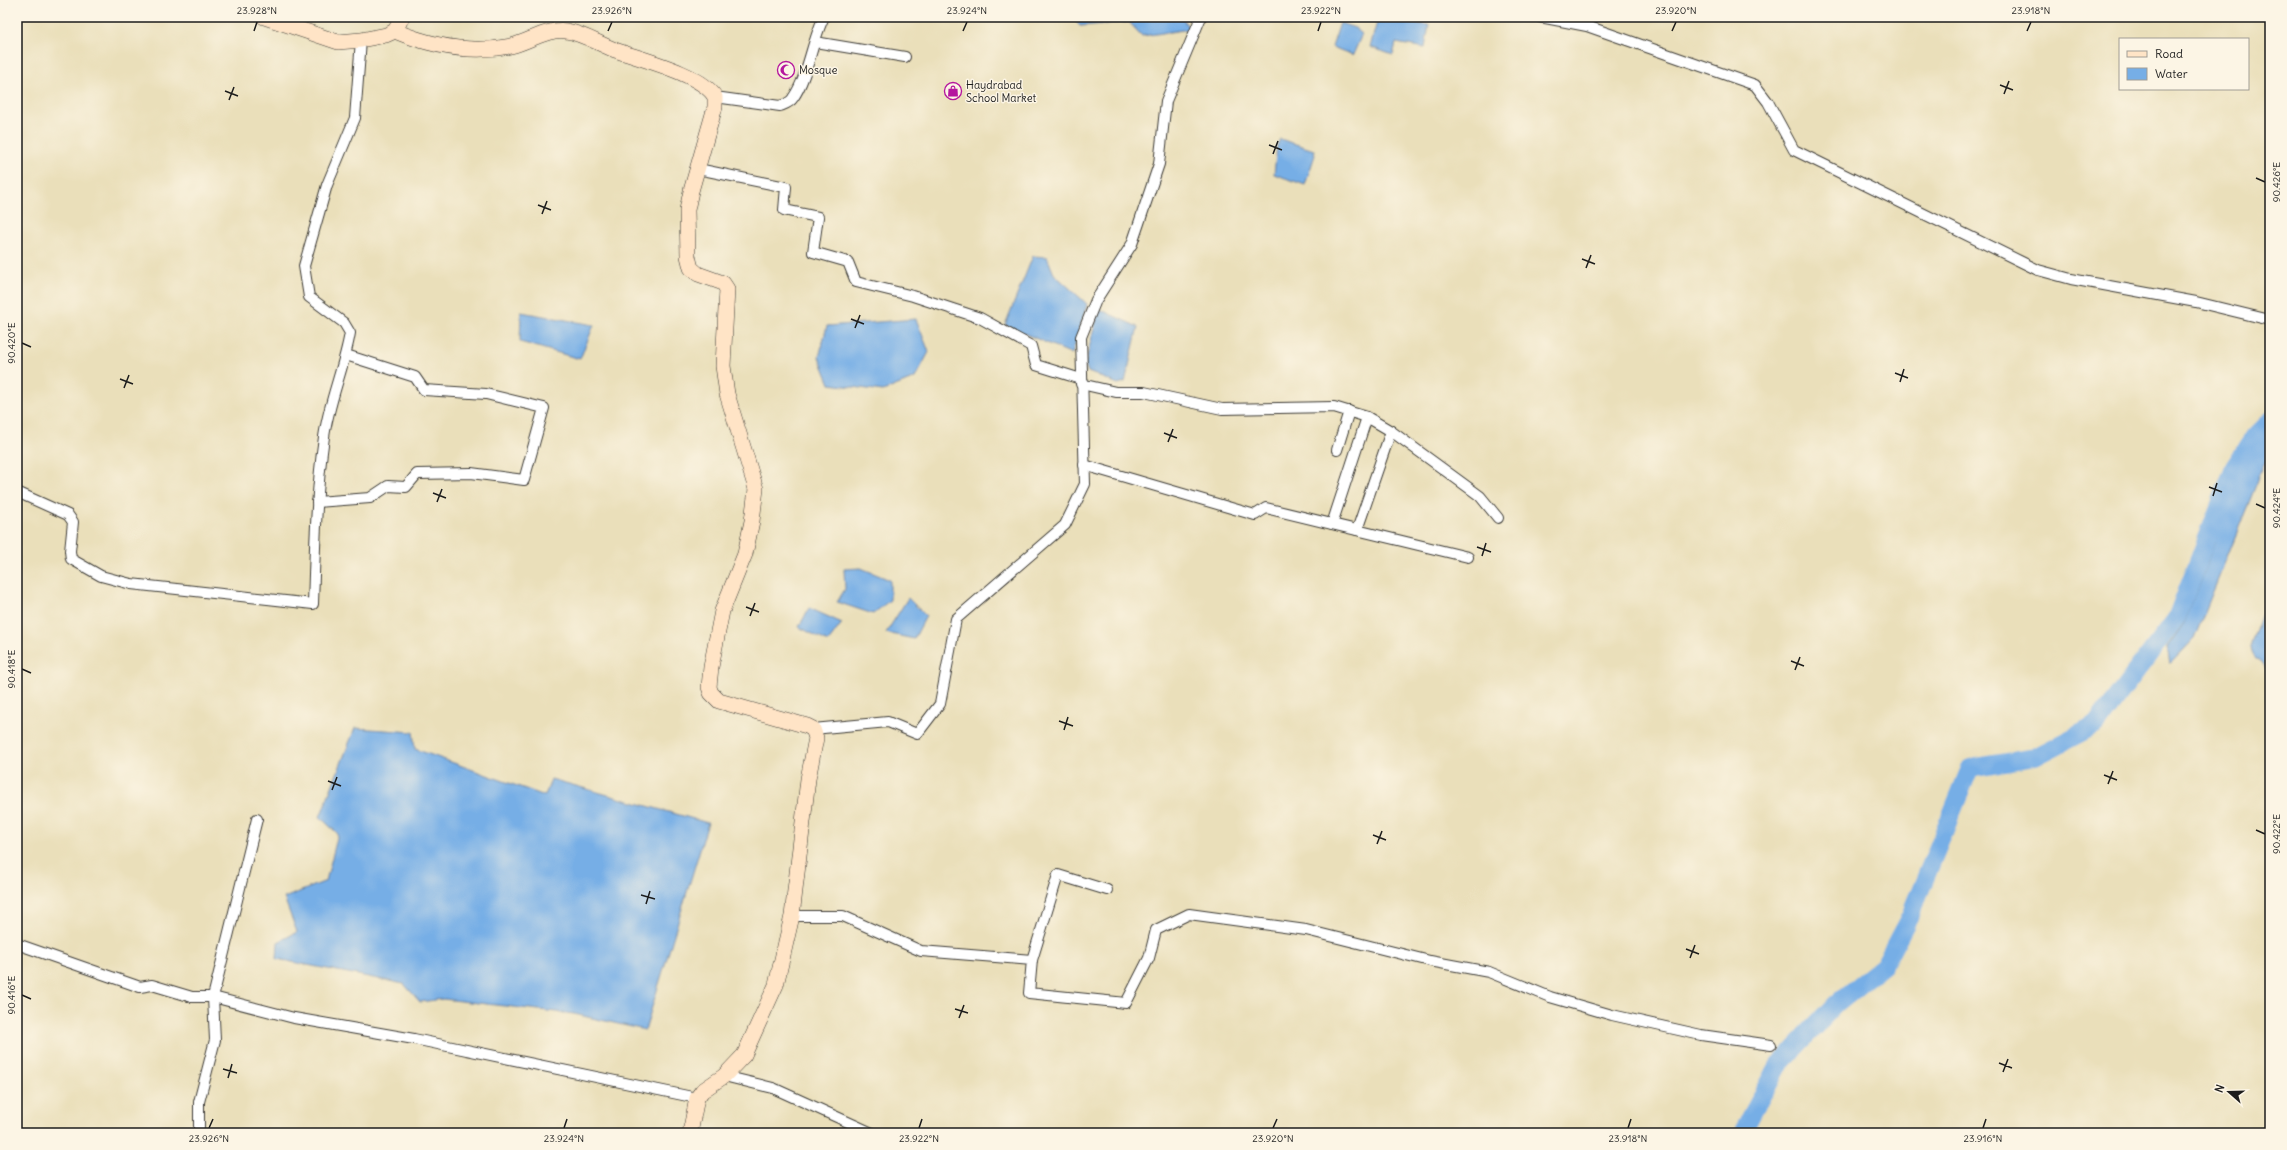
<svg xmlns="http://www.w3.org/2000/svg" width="2287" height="1150" viewBox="0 0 2287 1150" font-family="Delius,sans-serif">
  <rect width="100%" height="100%" fill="#fcf5e5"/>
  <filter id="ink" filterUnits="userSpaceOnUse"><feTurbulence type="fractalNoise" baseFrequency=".025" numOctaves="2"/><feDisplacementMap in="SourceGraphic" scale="8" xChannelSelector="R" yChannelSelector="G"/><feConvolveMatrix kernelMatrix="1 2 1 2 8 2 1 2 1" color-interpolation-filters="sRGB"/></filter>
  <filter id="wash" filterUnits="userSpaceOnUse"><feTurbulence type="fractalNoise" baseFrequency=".012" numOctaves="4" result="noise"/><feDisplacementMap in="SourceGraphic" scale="16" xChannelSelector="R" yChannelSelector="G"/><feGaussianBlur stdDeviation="0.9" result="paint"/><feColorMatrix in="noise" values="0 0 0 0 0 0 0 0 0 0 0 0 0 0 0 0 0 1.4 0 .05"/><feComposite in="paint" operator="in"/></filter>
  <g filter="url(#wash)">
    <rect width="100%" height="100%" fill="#eadfba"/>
    <!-- water -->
    <g fill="#76aee6" stroke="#496581">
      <polygon points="1071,17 1181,17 1190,29 1142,36 1129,22 1080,26"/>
      <polygon points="1378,19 1429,25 1425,48 1396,43 1393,55 1370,47"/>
      <polygon points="1340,23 1355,28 1362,34 1353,55 1332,47"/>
      <polygon points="1280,139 1314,150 1315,155 1305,185 1274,174 1277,145"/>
      <polygon points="1033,256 1047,257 1054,274 1087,304 1072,354 1005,325"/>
      <polygon points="1099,309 1138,327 1125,382 1118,384 1088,372 1085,364"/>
      <polygon points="521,312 594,325 580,359 520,342"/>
      <polygon points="916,319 929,352 915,378 883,391 830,384 819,357 827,326"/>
      <polygon points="2270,420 2270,457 2264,465 2194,639 2170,664 2167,647 2184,623 2215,541 2225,494 2259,429"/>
      <polygon points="861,568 890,580 890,600 873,614 837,602 845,589 844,569"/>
      <path d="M2270,591V711C2263,696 2269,687 2267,673C2265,660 2250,663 2251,643Z"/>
      <polygon points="908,598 926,616 914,639 886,633"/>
      <polygon points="809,608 842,623 828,642 799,627"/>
      <polygon points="355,728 413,732 415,749 545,796 551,779 708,823 645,1030 574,1014 443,999 420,1002 404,984 277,959 278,942 297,932 284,898 326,881 338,834 320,817"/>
    </g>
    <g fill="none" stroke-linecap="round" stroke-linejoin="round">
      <!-- river -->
      <polyline stroke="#76aee6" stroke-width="18" points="1742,1133 1778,1066 1836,1004 1884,965 1910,916 1970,768 2035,757 2096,725 2177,617 2234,467 2255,435 2270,420"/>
    </g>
  </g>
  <g filter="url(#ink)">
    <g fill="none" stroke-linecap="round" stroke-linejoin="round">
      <!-- street casing -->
      <g stroke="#3b3934" stroke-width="12">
        <g id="street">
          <polyline points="1540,17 1587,26 1755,85 1768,102 1794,150 2038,270 2071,279 2196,302 2270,320"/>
          <polyline points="815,42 905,57"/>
          <path d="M715,97L780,106C785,104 790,103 793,98C808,77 812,40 824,17"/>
          <polyline points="698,169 786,187 784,210 818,217 813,252 848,262 856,282 913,296 980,318 1031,346 1036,365 1081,379"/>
          <polyline points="1081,384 1116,392 1144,392 1222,409 1334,407 1367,417 1391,431 1480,496 1498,518"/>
          <polyline points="1337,450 1349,411"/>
          <polyline points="1084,465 1255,515 1266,508 1468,557"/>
          <path d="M17,492L68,515L73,522L70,551L71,559L101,576L131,584L313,604C315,548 316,492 324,437C329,401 344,368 350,333L344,323L309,297L304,266L327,185L355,118L361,40"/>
          <polyline points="317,502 370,498 388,486 406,487 417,474 471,473 524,480 544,408 486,394 424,390 415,377 346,355"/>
          <polyline points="1332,524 1367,417"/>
          <polyline points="1357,530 1391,431"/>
          <polyline points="813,729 888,722 917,734 940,704 956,619 1065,525 1085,484 1081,337 1096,300 1132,244 1159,164 1166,101 1201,17"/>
          <polyline points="257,819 213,997 294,1018 414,1039 697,1098"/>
          <polyline points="792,916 843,916 921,951 1032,960 1029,993 1126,1003 1149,958 1156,930 1189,914 1306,930 1430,961 1489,972 1550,997 1612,1015 1701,1035 1771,1045"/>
          <polyline points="17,944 140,987 152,985 192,997 213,997 215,1040 199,1102 199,1133"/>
          <polyline points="1032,960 1058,875 1107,890"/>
          <polyline points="724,1076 773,1088 872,1133"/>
        </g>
      </g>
      <!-- secondary casing -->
      <g stroke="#3b3934" stroke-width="16">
        <g id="secondary">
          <polyline points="264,17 338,42 361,40 386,35 395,31 402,17"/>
          <path d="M395,31C431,46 471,54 511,46C529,42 547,28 566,31C582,33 599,44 615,50C640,59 702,74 715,97V107L691,191L687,210L688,256L691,268L698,274L723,283L727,289L723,366L727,394L756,489L752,521L745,554L722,611L711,667L709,687L711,693L719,701L807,726L813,729L816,738L808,779L792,916L776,985L744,1055L724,1076L702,1091L697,1098L690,1133"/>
        </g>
      </g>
      <!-- street -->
      <use href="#street" stroke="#fff" stroke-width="10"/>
      <!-- secondary -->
      <use href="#secondary" stroke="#ffe4c6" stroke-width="15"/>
    </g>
  </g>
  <!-- ticks -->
  <path fill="none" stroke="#1c1c1c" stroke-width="1.5" d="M254,31L257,22M608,31L612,22M963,31L967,22M1318,31L1321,22M1672,31L1676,22M2027,31L2031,22M2000,85L2013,90M225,91L238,96M2004,94L2009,81M229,100L234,87M1269,145L1282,150M1273,154L1278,141M2256,178L2265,182M538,205L551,210M542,214L547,201M1582,259L1595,264M1586,268L1591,255M851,319L864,324M855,328L860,315M22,343L31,347M1895,373L1908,378M120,379L133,384M1900,382L1904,369M124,388L129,375M1164,433L1177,438M1168,442L1173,429M2209,487L2222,492M433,493L446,498M2213,496L2217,483M437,502L442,489M2256,504L2265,508M1477,547L1491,552M1482,556L1486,543M746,607L759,612M750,616L755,603M1791,661L1804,666M22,669L31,673M1795,670L1800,657M1059,721L1073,726M1064,730L1068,717M2104,775L2117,780M328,781L341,786M2108,784L2113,771M332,790L337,777M2256,830L2265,834M1373,835L1386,840M1377,844L1382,831M641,895L655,899M646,904L650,891M1686,949L1699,954M1690,958L1695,945M22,995L31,999M955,1009L968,1013M959,1018L964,1005M1999,1063L2012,1068M223,1069L237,1073M2003,1072L2008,1059M228,1078L232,1064M209,1128L213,1119M564,1128L567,1119M919,1128L922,1119M1273,1128L1277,1119M1628,1128L1631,1119M1983,1128L1986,1119"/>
  <!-- icons -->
  <defs>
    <g id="mosque-ring" transform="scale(0.9)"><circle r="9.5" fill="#fcf5e5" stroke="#b5179e" stroke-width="1.5"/><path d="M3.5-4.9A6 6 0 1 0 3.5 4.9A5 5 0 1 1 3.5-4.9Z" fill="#b5179e"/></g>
    <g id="shop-ring" transform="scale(0.9)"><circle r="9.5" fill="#fcf5e5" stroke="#b5179e" stroke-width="1.5"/><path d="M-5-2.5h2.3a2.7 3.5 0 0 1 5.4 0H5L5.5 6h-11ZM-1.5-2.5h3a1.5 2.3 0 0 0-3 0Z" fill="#b5179e"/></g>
  </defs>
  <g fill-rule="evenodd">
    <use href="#mosque-ring" x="786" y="70"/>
    <use href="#shop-ring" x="953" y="91"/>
  </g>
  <g text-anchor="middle" stroke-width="3" stroke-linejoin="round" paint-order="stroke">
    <!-- poi labels -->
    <g font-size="11" fill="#1c1c1c" stroke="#fcf5e5" text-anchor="start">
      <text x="799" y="74">Mosque</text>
      <text x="966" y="89">Haydrabad<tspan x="966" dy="13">School Market</tspan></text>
    </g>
  </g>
  <!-- margin -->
  <rect width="2287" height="1150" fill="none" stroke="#fcf5e5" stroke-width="44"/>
  <!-- legend -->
  <rect x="2119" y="38" width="130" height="52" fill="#fcf5e5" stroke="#a29e95"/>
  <rect x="2127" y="51" width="20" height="6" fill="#ffe4c6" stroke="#a29e95"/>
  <text x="2155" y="58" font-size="12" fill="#1c1c1c">Road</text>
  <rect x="2127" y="68" width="20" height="12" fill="#76aee6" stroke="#a29e95"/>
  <text x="2155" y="78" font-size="12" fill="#1c1c1c">Water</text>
  <!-- north arrow -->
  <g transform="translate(2229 1092) rotate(290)" stroke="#fcf5e5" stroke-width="3" paint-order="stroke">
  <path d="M0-3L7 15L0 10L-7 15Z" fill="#1c1c1c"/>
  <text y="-6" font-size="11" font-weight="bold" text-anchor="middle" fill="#1c1c1c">N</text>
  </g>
  <rect x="22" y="22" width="2243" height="1106" fill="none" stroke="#1c1c1c" stroke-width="1.5"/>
  <g font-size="10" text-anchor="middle" fill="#1c1c1c">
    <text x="257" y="14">23.928°N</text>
    <text x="612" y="14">23.926°N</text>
    <text x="967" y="14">23.924°N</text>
    <text x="1321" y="14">23.922°N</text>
    <text x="1676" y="14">23.920°N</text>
    <text x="2031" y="14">23.918°N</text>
    <text transform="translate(2276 182) rotate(-90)" y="4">90.426°E</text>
    <text transform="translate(11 343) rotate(-90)" y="4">90.420°E</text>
    <text transform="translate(2276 508) rotate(-90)" y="4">90.424°E</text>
    <text transform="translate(11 669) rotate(-90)" y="4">90.418°E</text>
    <text transform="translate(2276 834) rotate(-90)" y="4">90.422°E</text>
    <text transform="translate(11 995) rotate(-90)" y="4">90.416°E</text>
    <text x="209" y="1142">23.926°N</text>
    <text x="564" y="1142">23.924°N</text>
    <text x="919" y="1142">23.922°N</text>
    <text x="1273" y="1142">23.920°N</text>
    <text x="1628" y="1142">23.918°N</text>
    <text x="1983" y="1142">23.916°N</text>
  </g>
</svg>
